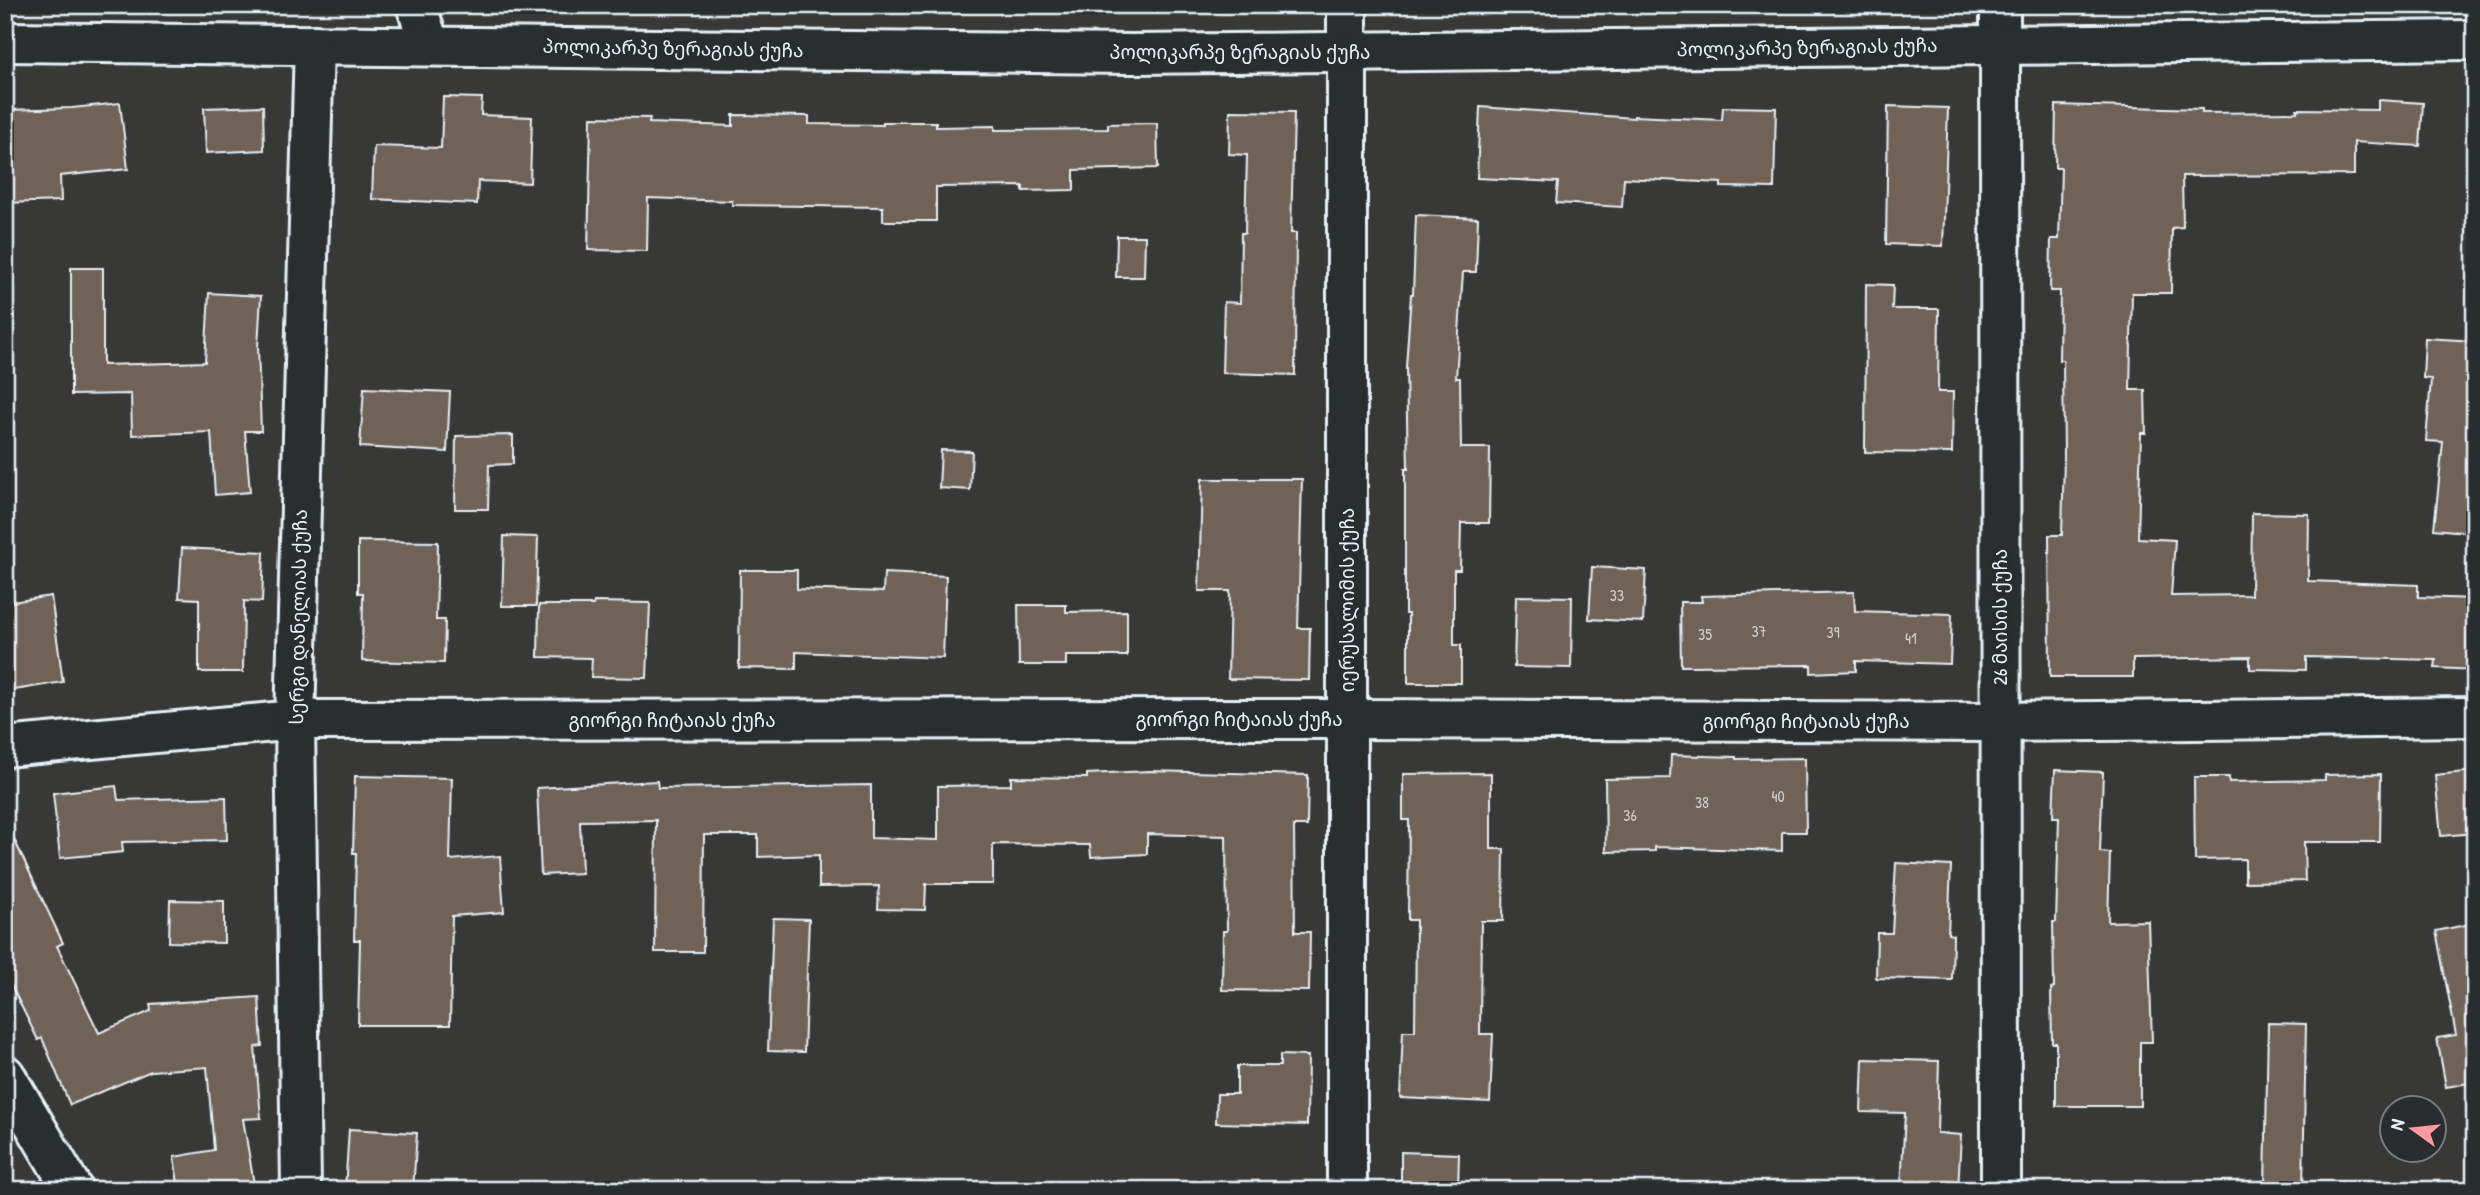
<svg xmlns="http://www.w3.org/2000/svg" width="2480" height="1195" viewBox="0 0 2480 1195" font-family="'Patrick Hand','Noto Sans Georgian',sans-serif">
  <rect width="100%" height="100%" fill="#383836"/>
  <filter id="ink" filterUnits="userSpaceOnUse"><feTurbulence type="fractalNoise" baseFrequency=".0143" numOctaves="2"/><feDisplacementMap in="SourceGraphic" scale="14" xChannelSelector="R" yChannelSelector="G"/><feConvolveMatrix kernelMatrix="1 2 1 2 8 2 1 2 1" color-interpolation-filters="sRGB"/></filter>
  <g filter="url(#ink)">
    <!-- building -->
    <g fill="#706257" stroke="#e8f1f8" stroke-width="2">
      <polygon points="443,97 482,98 481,115 532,117 530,183 478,181 477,204 372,199 374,146 441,148"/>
      <polygon points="2378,100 2423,103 2420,146 2354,142 2354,175 2182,176 2183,227 2172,228 2171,293 2132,293 2130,390 2145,390 2146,433 2141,433 2138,538 2175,540 2171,596 2251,595 2252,513 2309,514 2308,581 2418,585 2418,597 2475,599 2475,670 2435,668 2436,660 2306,657 2306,670 2250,669 2250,657 2133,659 2133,677 2050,677 2049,535 2062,535 2064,456 2063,360 2059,360 2060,291 2050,291 2051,239 2059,239 2061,168 2055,168 2056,105 2202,109 2202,113 2297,112 2297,109 2378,110"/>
      <polygon points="120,103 128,169 60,176 61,201 5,203 5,110 72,108"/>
      <polygon points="263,106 264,150 206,153 204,108"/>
      <polygon points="1888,106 1948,108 1943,246 1886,244"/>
      <polygon points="1480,107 1634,118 1634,116 1722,120 1723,107 1776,108 1774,188 1721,187 1721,183 1624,178 1622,207 1556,203 1558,182 1477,178"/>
      <polygon points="1230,111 1294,112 1291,233 1296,233 1295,375 1222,373 1224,302 1240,303 1241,233 1245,233 1247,155 1229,154"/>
      <polygon points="733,115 809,116 809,124 883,125 883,122 936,122 936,127 995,126 995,130 1108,129 1108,124 1157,123 1158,168 1074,170 1074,190 1023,191 1023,186 936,187 936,221 883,221 883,207 732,205 732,201 648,198 647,251 588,250 591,117 650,118 649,123 733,126"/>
      <polygon points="1416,215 1478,218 1476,272 1463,272 1456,378 1460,378 1461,448 1490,448 1489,523 1461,523 1460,570 1454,570 1454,645 1461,645 1461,683 1408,683 1408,614 1405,614 1405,469 1408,469 1406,367 1411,294 1413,294"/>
      <polygon points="1117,236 1145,236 1144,277 1116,277"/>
      <polygon points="71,268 103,268 103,365 205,362 209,293 261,296 258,347 261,431 245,431 250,492 215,495 211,432 132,435 131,394 71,395"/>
      <polygon points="1866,284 1893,285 1892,309 1939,309 1938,392 1953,392 1952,453 1865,452"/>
      <polygon points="2425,338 2475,341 2475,533 2434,529 2443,442 2426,441 2431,379 2423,378"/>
      <polygon points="364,388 450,392 447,452 360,447"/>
      <polygon points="513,435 513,464 489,465 488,509 455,509 456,436"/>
      <polygon points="941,450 972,451 970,490 939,488"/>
      <polygon points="1202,479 1302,479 1298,628 1310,628 1309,680 1228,679 1230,591 1199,591"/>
      <polygon points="504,536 538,537 536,606 502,606"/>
      <polygon points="358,541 438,542 436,620 445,620 444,663 362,661 363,593 358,593"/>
      <polygon points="182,548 264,552 262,602 244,601 243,672 199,672 199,599 179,598"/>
      <polygon points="1592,567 1646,570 1643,622 1589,619"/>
      <polygon points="740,570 797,570 797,589 883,592 884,573 946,576 943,658 796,652 796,669 739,668"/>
      <polygon points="1854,592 1855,611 1952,614 1950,664 1856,661 1856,671 1811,673 1811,665 1681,666 1680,602 1702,602 1701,596"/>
      <polygon points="51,596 63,682 8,691 5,674 5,603"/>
      <polygon points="1516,596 1572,597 1571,668 1514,667"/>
      <polygon points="594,602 650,603 647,678 591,677 592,658 538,657 539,605 593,605"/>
      <polygon points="1018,605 1066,605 1066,612 1127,611 1127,656 1066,656 1066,665 1019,665"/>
      <polygon points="1671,755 1736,757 1736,759 1805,758 1806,832 1782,832 1782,851 1655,847 1655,851 1606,852 1605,779 1670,778"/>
      <polygon points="2055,770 2103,772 2100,852 2110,853 2108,922 2148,921 2152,1042 2140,1042 2140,1106 2056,1106 2056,1043 2052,1043 2051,989 2054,988 2053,922 2056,922 2059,817 2053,817"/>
      <polygon points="1149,771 1308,775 1307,826 1294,826 1295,932 1310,932 1309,991 1222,990 1223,931 1227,931 1226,836 1147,834 1147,854 1091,857 1090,845 993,844 993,884 926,884 925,910 878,909 879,886 819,887 819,855 758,857 758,835 704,835 703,952 655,952 656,820 580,821 582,873 541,875 537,788 657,781 658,788 871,785 871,838 938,840 938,786 1011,785 1011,777 1087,778 1087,774"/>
      <polygon points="2475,771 2475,833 2441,836 2435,775"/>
      <polygon points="1491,773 1491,849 1504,849 1503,921 1481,921 1480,1034 1493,1034 1490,1102 1400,1098 1403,1031 1415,1031 1416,920 1408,920 1409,820 1403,820 1403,774"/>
      <polygon points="2381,774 2380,842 2304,842 2305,881 2245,882 2245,859 2195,860 2194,777 2229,777 2229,782 2325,780 2325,775"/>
      <polygon points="355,776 452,778 450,860 500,856 504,912 452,916 450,1025 358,1025 360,940 354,940 356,853 353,853"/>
      <polygon points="116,786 118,800 226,797 227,840 122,842 123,852 60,858 53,793"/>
      <polygon points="5,820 63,943 57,946 99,1033 151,1011 150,1004 259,997 262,1046 255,1047 261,1118 243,1119 255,1190 179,1190 174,1157 214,1150 207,1067 151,1071 70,1105 42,1038 38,1040 5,973"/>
      <polygon points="1896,863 1951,866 1948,934 1953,935 1952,980 1876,978 1877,933 1892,933"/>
      <polygon points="170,900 224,901 224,943 169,942"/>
      <polygon points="773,918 809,919 804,1052 768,1051"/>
      <polygon points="2475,923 2475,1082 2446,1087 2437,1038 2456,1035 2436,931"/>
      <polygon points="2268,1023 2306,1024 2303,1190 2265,1190"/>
      <polygon points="1280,1055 1308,1056 1307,1125 1216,1123 1217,1094 1237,1094 1237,1066 1280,1066"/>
      <polygon points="1863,1059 1939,1061 1937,1133 1961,1135 1958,1190 1901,1188 1905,1113 1861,1112"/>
      <polygon points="349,1129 417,1133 413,1190 345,1190"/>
      <polygon points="1401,1152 1459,1154 1458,1190 1401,1190"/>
    </g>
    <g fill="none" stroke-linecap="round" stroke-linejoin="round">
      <!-- street casing -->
      <g stroke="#e8f1f8" stroke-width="44">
        <g id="street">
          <polyline points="416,5 430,46"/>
          <polyline points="1347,5 1347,1190"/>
          <polyline points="2000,5 2001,1190"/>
          <polyline points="5,42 1133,54 2475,40"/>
          <polyline points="5,747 295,720 1347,719 2000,722 2475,717"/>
          <polyline points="5,1075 73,1190"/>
          <polyline points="301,1190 295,720 314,45"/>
        </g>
      </g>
      <!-- street -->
      <use href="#street" stroke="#2a2d2e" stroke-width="38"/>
    </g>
  </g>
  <g text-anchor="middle" stroke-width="7" stroke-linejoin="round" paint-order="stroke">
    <!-- number labels -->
    <g font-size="16" fill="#cacdd0">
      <text x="1617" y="601">33</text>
      <text x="1759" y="637">37</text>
      <text x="1833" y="638">39</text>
      <text x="1705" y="640">35</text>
      <text x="1911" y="644">41</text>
      <text x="1778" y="802">40</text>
      <text x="1702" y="808">38</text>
      <text x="1630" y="821">36</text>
    </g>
    <!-- street labels -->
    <g font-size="19" fill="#e8f1f8" stroke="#2a2d2e">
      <text transform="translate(1807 47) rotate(-1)" y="7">პოლიკარპე ზერაგიას ქუჩა</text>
      <text transform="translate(673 48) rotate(1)" y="7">პოლიკარპე ზერაგიას ქუჩა</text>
      <text x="1240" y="59">პოლიკარპე ზერაგიას ქუჩა</text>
      <text transform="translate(1347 600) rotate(-90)" y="7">იერუსალიმის ქუჩა</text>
      <text transform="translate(298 617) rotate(-89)" y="7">სერგი დანელიას ქუჩა</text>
      <text transform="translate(2000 617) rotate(-90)" y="7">26 მაისის ქუჩა</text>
      <text x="1239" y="726">გიორგი ჩიტაიას ქუჩა</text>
      <text x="672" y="727">გიორგი ჩიტაიას ქუჩა</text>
      <text x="1806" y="728">გიორგი ჩიტაიას ქუჩა</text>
    </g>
  </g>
  <!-- margin -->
  <rect width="2480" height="1195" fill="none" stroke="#2a2d2e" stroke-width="28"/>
  <rect x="14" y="14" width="2452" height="1167" fill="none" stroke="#e8f1f8" stroke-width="2.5" filter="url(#ink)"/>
  <!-- north arrow -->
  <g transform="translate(2413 1129) rotate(285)"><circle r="33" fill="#2a2d2e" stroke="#767b7f" stroke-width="2"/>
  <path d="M0-5L12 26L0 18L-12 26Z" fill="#ff9aa2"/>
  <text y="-10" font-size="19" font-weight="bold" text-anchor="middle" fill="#e8f1f8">N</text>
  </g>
</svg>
